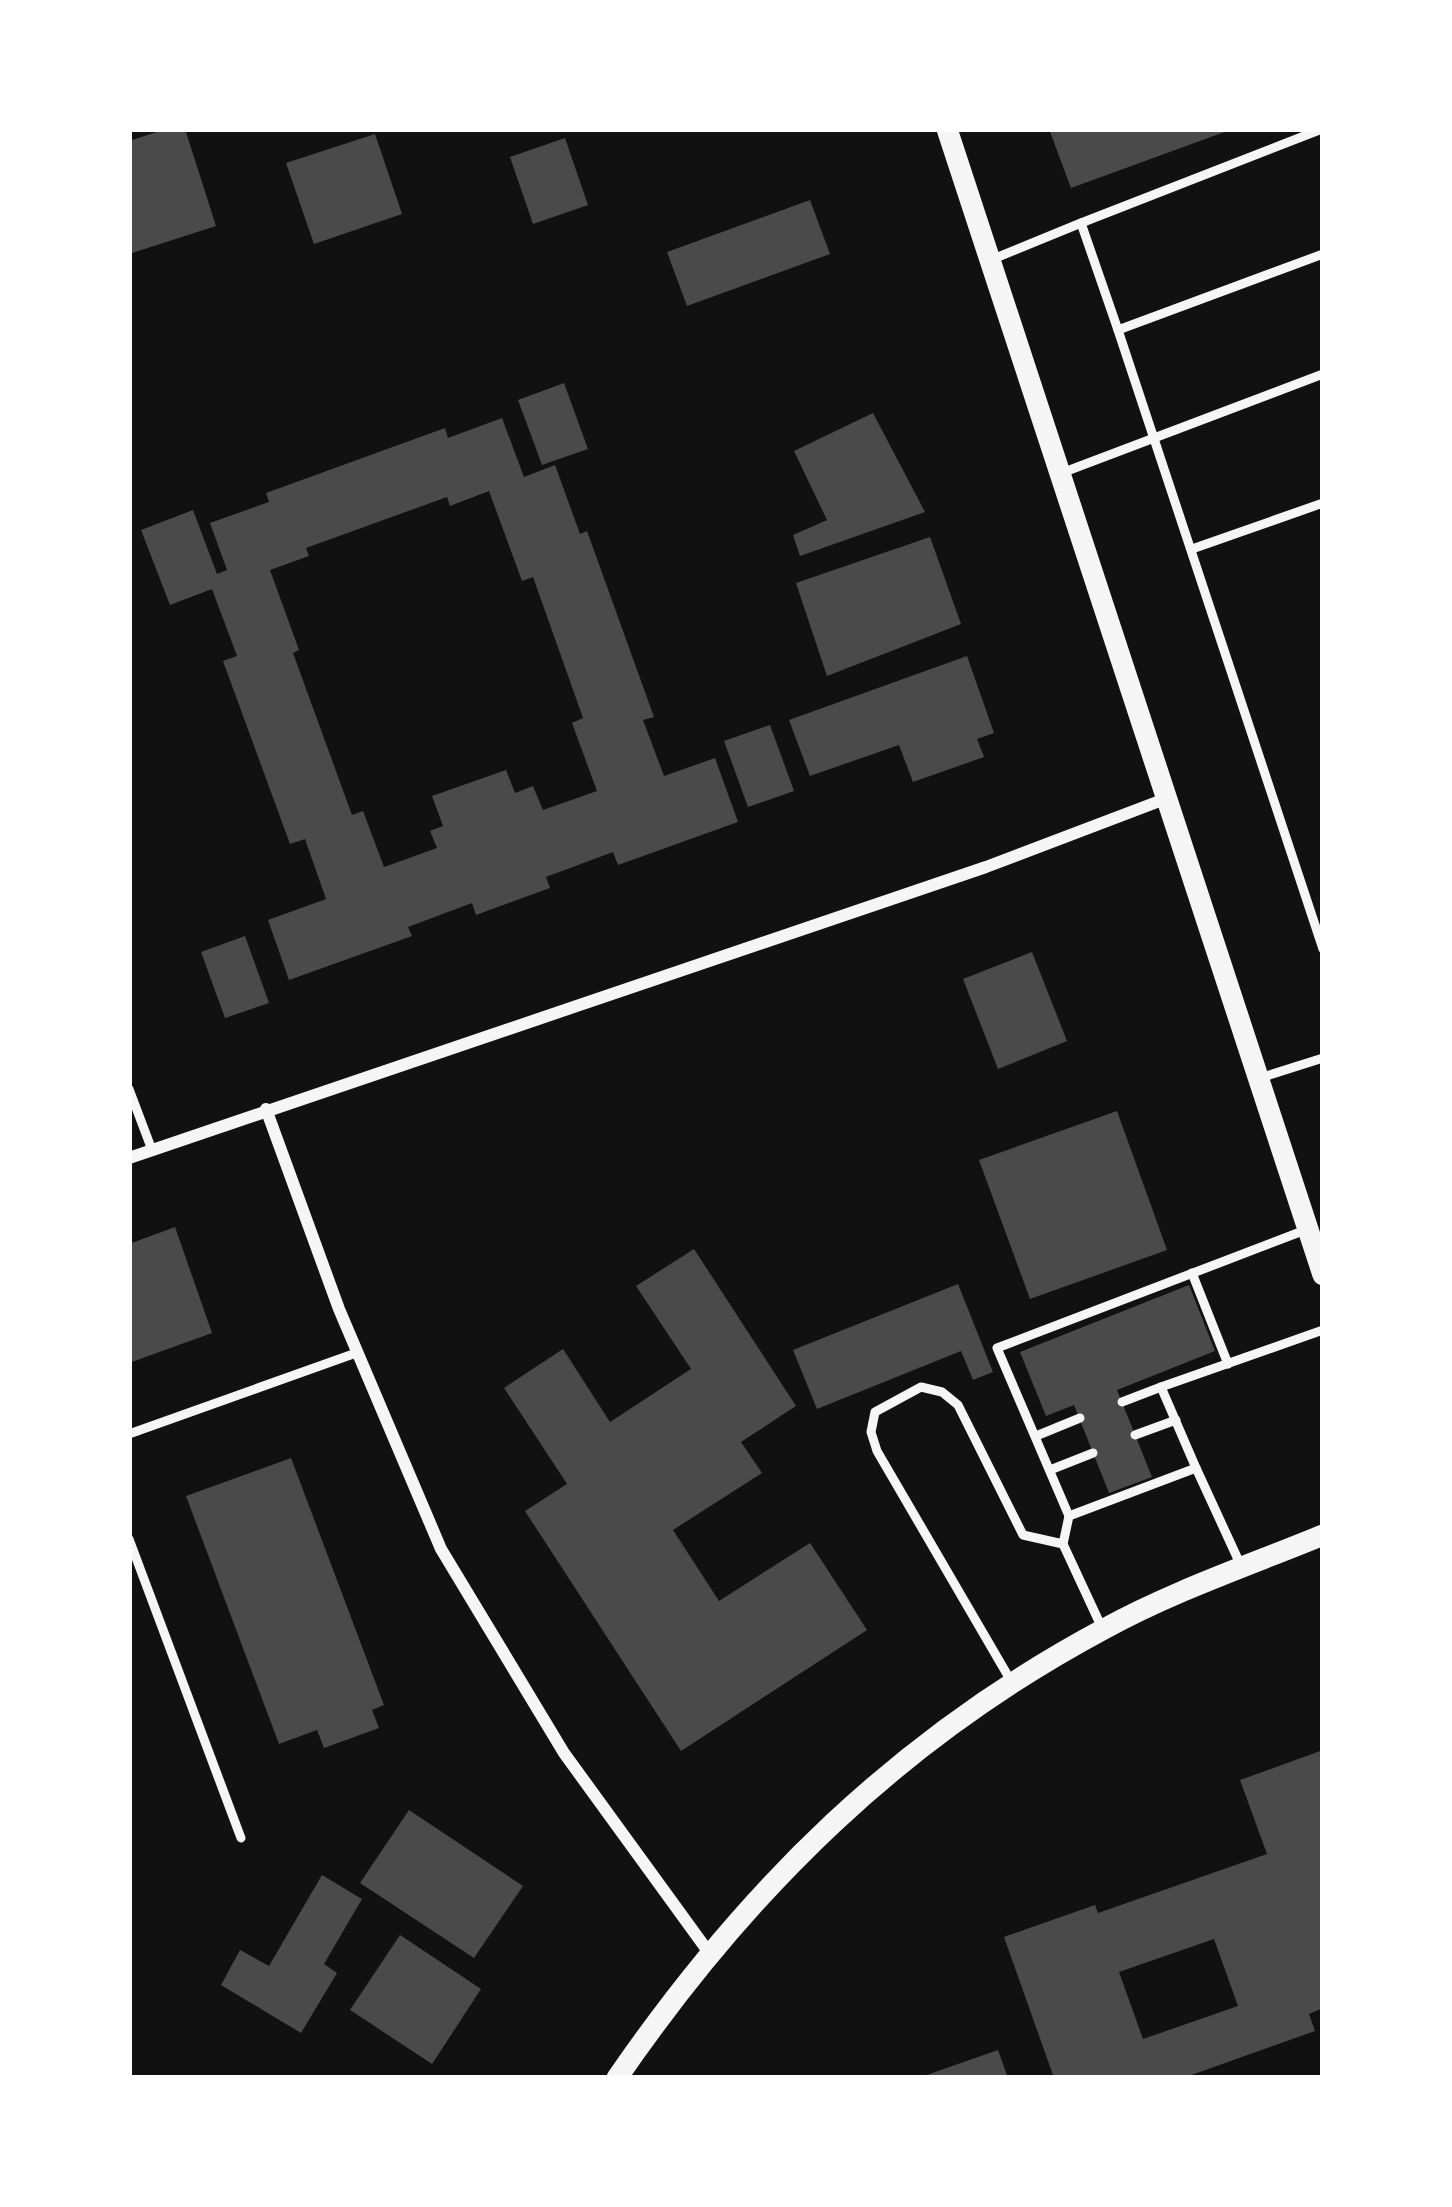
<svg xmlns="http://www.w3.org/2000/svg" width="1452" height="2207" viewBox="0 0 1452 2207" font-family="'Alegreya Sans',sans-serif">
  <rect width="100%" height="100%" fill="#111"/>
  <!-- building -->
  <g fill="#4a4a4a" fill-rule="evenodd">
    <polygon points="166,129 185,129 216,226 129,254 129,141"/>
    <polygon points="1049,129 1230,129 1230,130 1071,188"/>
    <polygon points="375,134 402,214 314,244 286,163"/>
    <polygon points="565,138 588,205 533,224 510,157"/>
    <polygon points="810,200 830,254 687,306 667,252"/>
    <polygon points="564,383 588,449 542,465 518,400"/>
    <polygon points="873,413 925,512 800,556 793,535 827,520 794,451"/>
    <path d="M502,418L524,477L555,465L580,534L587,531L654,717L643,720L664,776L715,758L738,822L618,865L613,852L546,877L550,888L476,915L472,903L408,927L412,936L289,980L268,920L326,899L305,839L290,844L223,661L237,656L212,589L170,605L141,530L193,510L217,574L227,570L210,523L269,502L266,493L445,428L448,438ZM489,491L522,581L533,577L583,718L572,723L597,791L543,810L533,786L515,793L506,770L432,796L443,826L430,831L437,848L384,867L363,811L352,815L293,653L299,650L270,570L309,556L306,548L447,497L450,506Z"/>
    <polygon points="930,537 961,624 827,676 796,583"/>
    <polygon points="967,656 994,733 977,739 984,757 913,782 899,745 810,776 789,720"/>
    <polygon points="770,725 794,791 748,807 724,741"/>
    <polygon points="245,936 269,1003 225,1018 201,952"/>
    <polygon points="1032,952 1067,1041 998,1069 963,979"/>
    <polygon points="1117,1111 1167,1250 1030,1299 979,1160"/>
    <polygon points="175,1227 212,1333 129,1363 129,1244"/>
    <polygon points="694,1249 796,1406 741,1442 762,1473 673,1530 719,1601 810,1543 867,1630 681,1751 525,1511 567,1484 504,1388 563,1349 610,1422 691,1369 636,1286"/>
    <polygon points="958,1284 993,1372 973,1380 961,1351 817,1409 793,1350"/>
    <polygon points="1189,1285 1215,1351 1117,1390 1152,1477 1109,1493 1074,1405 1046,1416 1020,1352"/>
    <polygon points="291,1458 384,1705 372,1710 379,1728 324,1748 317,1730 279,1744 186,1496"/>
    <path d="M1323,1750V2008L1309,2014L1315,2031L1183,2078H1054L1004,1937L1095,1905L1098,1913L1267,1854L1240,1780ZM1214,1939L1238,2006L1143,2039L1119,1972Z"/>
    <polygon points="409,1810 523,1886 474,1958 360,1883"/>
    <polygon points="322,1875 362,1899 324,1964 337,1973 301,2033 221,1985 240,1950 269,1966"/>
    <polygon points="400,1935 481,1989 432,2064 350,2010"/>
    <polygon points="998,2050 1008,2078 921,2078 921,2077"/>
  </g>
  <g fill="none" stroke-linecap="round" stroke-linejoin="round">
    <!-- service -->
    <g stroke="#f5f5f5" stroke-width="9">
      <polyline points="1081,223 1322,129"/>
      <polyline points="993,259 1081,223 1118,330 1323,254"/>
      <polyline points="1118,330 1323,949"/>
      <polyline points="1059,474 1323,374"/>
      <polyline points="1192,549 1323,503"/>
      <polyline points="1260,1078 1323,1058"/>
      <polyline points="129,1089 152,1150"/>
      <polyline points="1192,1273 1228,1364"/>
      <polyline points="1122,1402 1161,1387"/>
      <polyline points="129,1434 356,1353"/>
      <polyline points="1135,1435 1176,1420"/>
      <polyline points="1036,1436 1080,1418"/>
      <polyline points="1196,1468 1161,1387 1323,1330"/>
      <polyline points="1050,1470 1093,1453"/>
      <polyline points="1069,1516 1196,1468 1242,1568"/>
      <polyline points="129,1539 241,1838"/>
      <polyline points="1102,1628 1063,1544 1069,1516 997,1348 1308,1229"/>
      <polyline points="1011,1681 877,1451 871,1432 875,1412 921,1387 942,1392 958,1405 1023,1535 1063,1544"/>
    </g>
    <!-- minor -->
    <g stroke="#f5f5f5" stroke-width="12">
      <polyline points="266,1109 339,1309 441,1549 564,1753 710,1954"/>
      <polyline points="129,1158 986,867 1165,799"/>
    </g>
    <!-- tertiary -->
    <g stroke="#f5f5f5" stroke-width="21">
      <polyline points="947,129 1323,1275"/>
      <path d="M617,2078C747,1889 900,1738 1104,1629C1173,1591 1250,1565 1323,1535"/>
    </g>
  </g>
  <!-- border -->
  <rect width="1452" height="2207" fill="none" stroke="#ffffff" stroke-width="264"/>
</svg>
